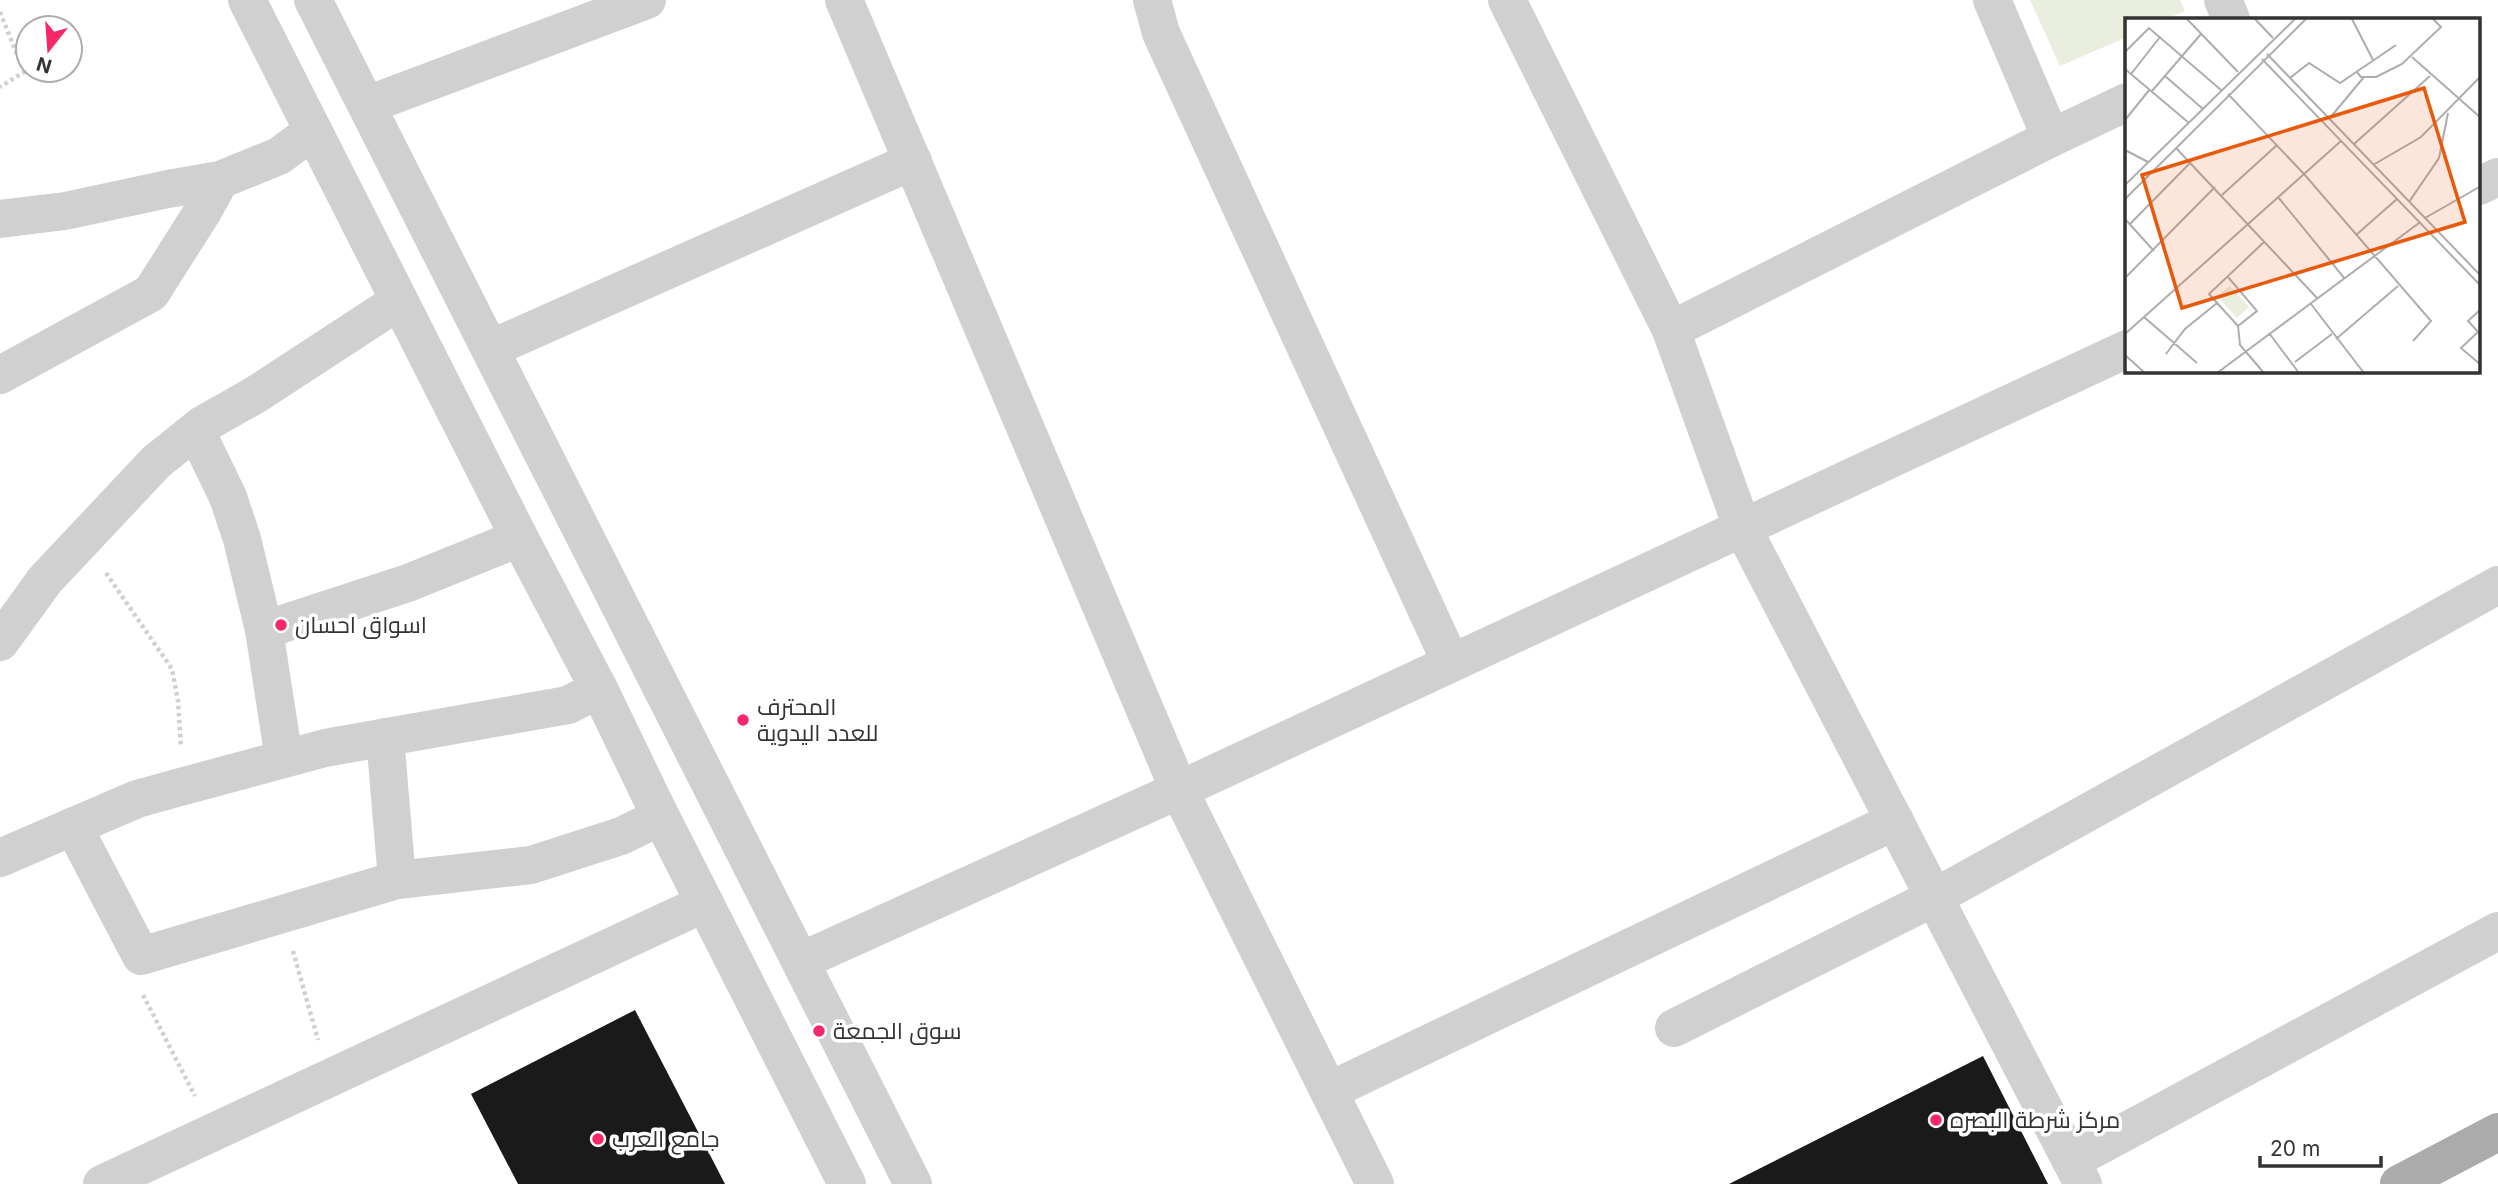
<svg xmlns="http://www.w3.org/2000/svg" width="2498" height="1184" viewBox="0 0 2498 1184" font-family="Inter,Cairo,sans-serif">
  <rect width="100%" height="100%" fill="#fff"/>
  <!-- green -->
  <polygon fill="#eaeede" points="2030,0 2180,0 2185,11 2166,19 2127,19 2127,37 2060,66"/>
  <!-- building -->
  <g fill="#1a1a1a">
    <polygon points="635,1010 725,1184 518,1184 471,1094"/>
    <polygon points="1983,1056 2048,1184 1729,1184"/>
  </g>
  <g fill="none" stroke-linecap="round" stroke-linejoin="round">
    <!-- path -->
    <g stroke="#d0d0d0" stroke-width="4.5" stroke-dasharray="3.5 3.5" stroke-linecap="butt">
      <polyline points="0,12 24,72 0,87"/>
      <polyline points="106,573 172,669 178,701 181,747"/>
      <polyline points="293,951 318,1040"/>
      <polyline points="143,995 195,1096"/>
    </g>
    <!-- minor -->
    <g stroke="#d0d0d0" stroke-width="38">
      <polyline points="247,0 518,535 599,689 655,805 847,1184"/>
      <polyline points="313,0 913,1184"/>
      <polyline points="844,0 1179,790 1375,1184"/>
      <polyline points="1152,0 1161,33 1451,663"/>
      <polyline points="1507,0 1671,330 1742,527 2083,1184"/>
      <polyline points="1992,0 2051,138"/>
      <polyline points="2223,0 2231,19"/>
      <polyline points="367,105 647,0"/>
      <polyline points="2479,186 2498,177"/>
      <polyline points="0,219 65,211 168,189 220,180 279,156 313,131"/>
      <polyline points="1671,330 2051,138 2127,102"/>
      <polyline points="490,349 913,161"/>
      <polyline points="0,375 151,293 203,211 220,180"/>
      <polyline points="196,431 228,497 242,539 264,630"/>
      <polyline points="0,642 45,580 156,462 202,425 255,395 399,301"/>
      <polyline points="284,759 264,630 408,583 502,545 518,535"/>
      <polyline points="73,826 141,956 397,880 385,737"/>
      <polyline points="0,858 137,799 184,786 325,748 568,705 599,689"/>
      <polyline points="397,880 531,865 621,836 656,819 655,805"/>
      <polyline points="801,961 1179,790 2127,349"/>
      <polyline points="1674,1028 1935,897 2498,585"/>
      <polyline points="1329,1091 1895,821"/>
      <polyline points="2071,1161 2498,931"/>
      <polyline points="102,1184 705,903"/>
    </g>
    <!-- major -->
    <polyline stroke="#ababab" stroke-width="38" points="2399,1184 2498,1132"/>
  </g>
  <!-- markers -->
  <g fill="#f72869" stroke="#fff" stroke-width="2.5">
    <circle cx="281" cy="625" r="7"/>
    <circle cx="743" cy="720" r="7"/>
    <circle cx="819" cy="1031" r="7"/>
    <circle cx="1936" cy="1120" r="7"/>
    <circle cx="598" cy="1139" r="7"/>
  </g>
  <g text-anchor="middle" stroke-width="7" stroke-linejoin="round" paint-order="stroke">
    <!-- poi labels -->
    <g font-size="23" fill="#333" stroke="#fff" text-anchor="start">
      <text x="295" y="633">اسواق احسان</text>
      <text x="757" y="715">المحترف<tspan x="757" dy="26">للعدد اليدوية</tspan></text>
      <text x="833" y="1039">سوق الجمعة</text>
      <text x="1950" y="1128">مركز شرطة البصره</text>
      <text x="612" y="1147">جامع العرب</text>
    </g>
  </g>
  <!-- overview -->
  <g transform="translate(2125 18)">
    <rect width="355" height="355" fill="#fff"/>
    <path d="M105,268L124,289L112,300L92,278Z" fill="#eaeede"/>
    <path fill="none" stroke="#adadad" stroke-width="2" d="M62,1L113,54M130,1L148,20M227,1L248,42M0,34L24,10L96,72M142,36L356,258M287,39L356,100M137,41L356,268M0,51L64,105M231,53L236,59H251L277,46L316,9L308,1M6,56L35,19M40,58L78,91M165,60L184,45L215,65L271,27M27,73L76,16M103,76L179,156L306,303L288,323M204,101L239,59M0,102L25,71M229,126L305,58M51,130L193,281M0,132L23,144M248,147L296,119L356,58M0,167L170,1M97,177L152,127M153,179L220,261M0,181L181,1M284,184L314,140L323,95M300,200L356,168M0,201L29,233M5,206L66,144M231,217L272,181M103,259L132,293L113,308M0,260L90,169M186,286L239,355M19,299L72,345M353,314L336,330L356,347M144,315L174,355M0,316L216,123M355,316L343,303L356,291M211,321L273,268M41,336L60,311L92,285M0,337L20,355M170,344L207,316M92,355L294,205M139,355L115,327L113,308L84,276L139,224"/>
    <path fill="#e8590c" fill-opacity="0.15" stroke="#e8590c" stroke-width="3.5" d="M299,70L340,204L57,290L17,157Z"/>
    <rect width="355" height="355" fill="none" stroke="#333" stroke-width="3.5"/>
  </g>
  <!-- north arrow -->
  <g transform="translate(49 49) rotate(197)"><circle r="33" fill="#ffffff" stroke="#adadad" stroke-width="2"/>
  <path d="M0-5L12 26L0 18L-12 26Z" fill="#f72869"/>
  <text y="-10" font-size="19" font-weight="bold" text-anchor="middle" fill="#333333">N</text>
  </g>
  <!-- scale -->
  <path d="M2260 1156v10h121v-10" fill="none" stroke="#333333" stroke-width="3.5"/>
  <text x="2270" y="1156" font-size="21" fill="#333333" stroke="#ffffff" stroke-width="5" paint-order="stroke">20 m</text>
</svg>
